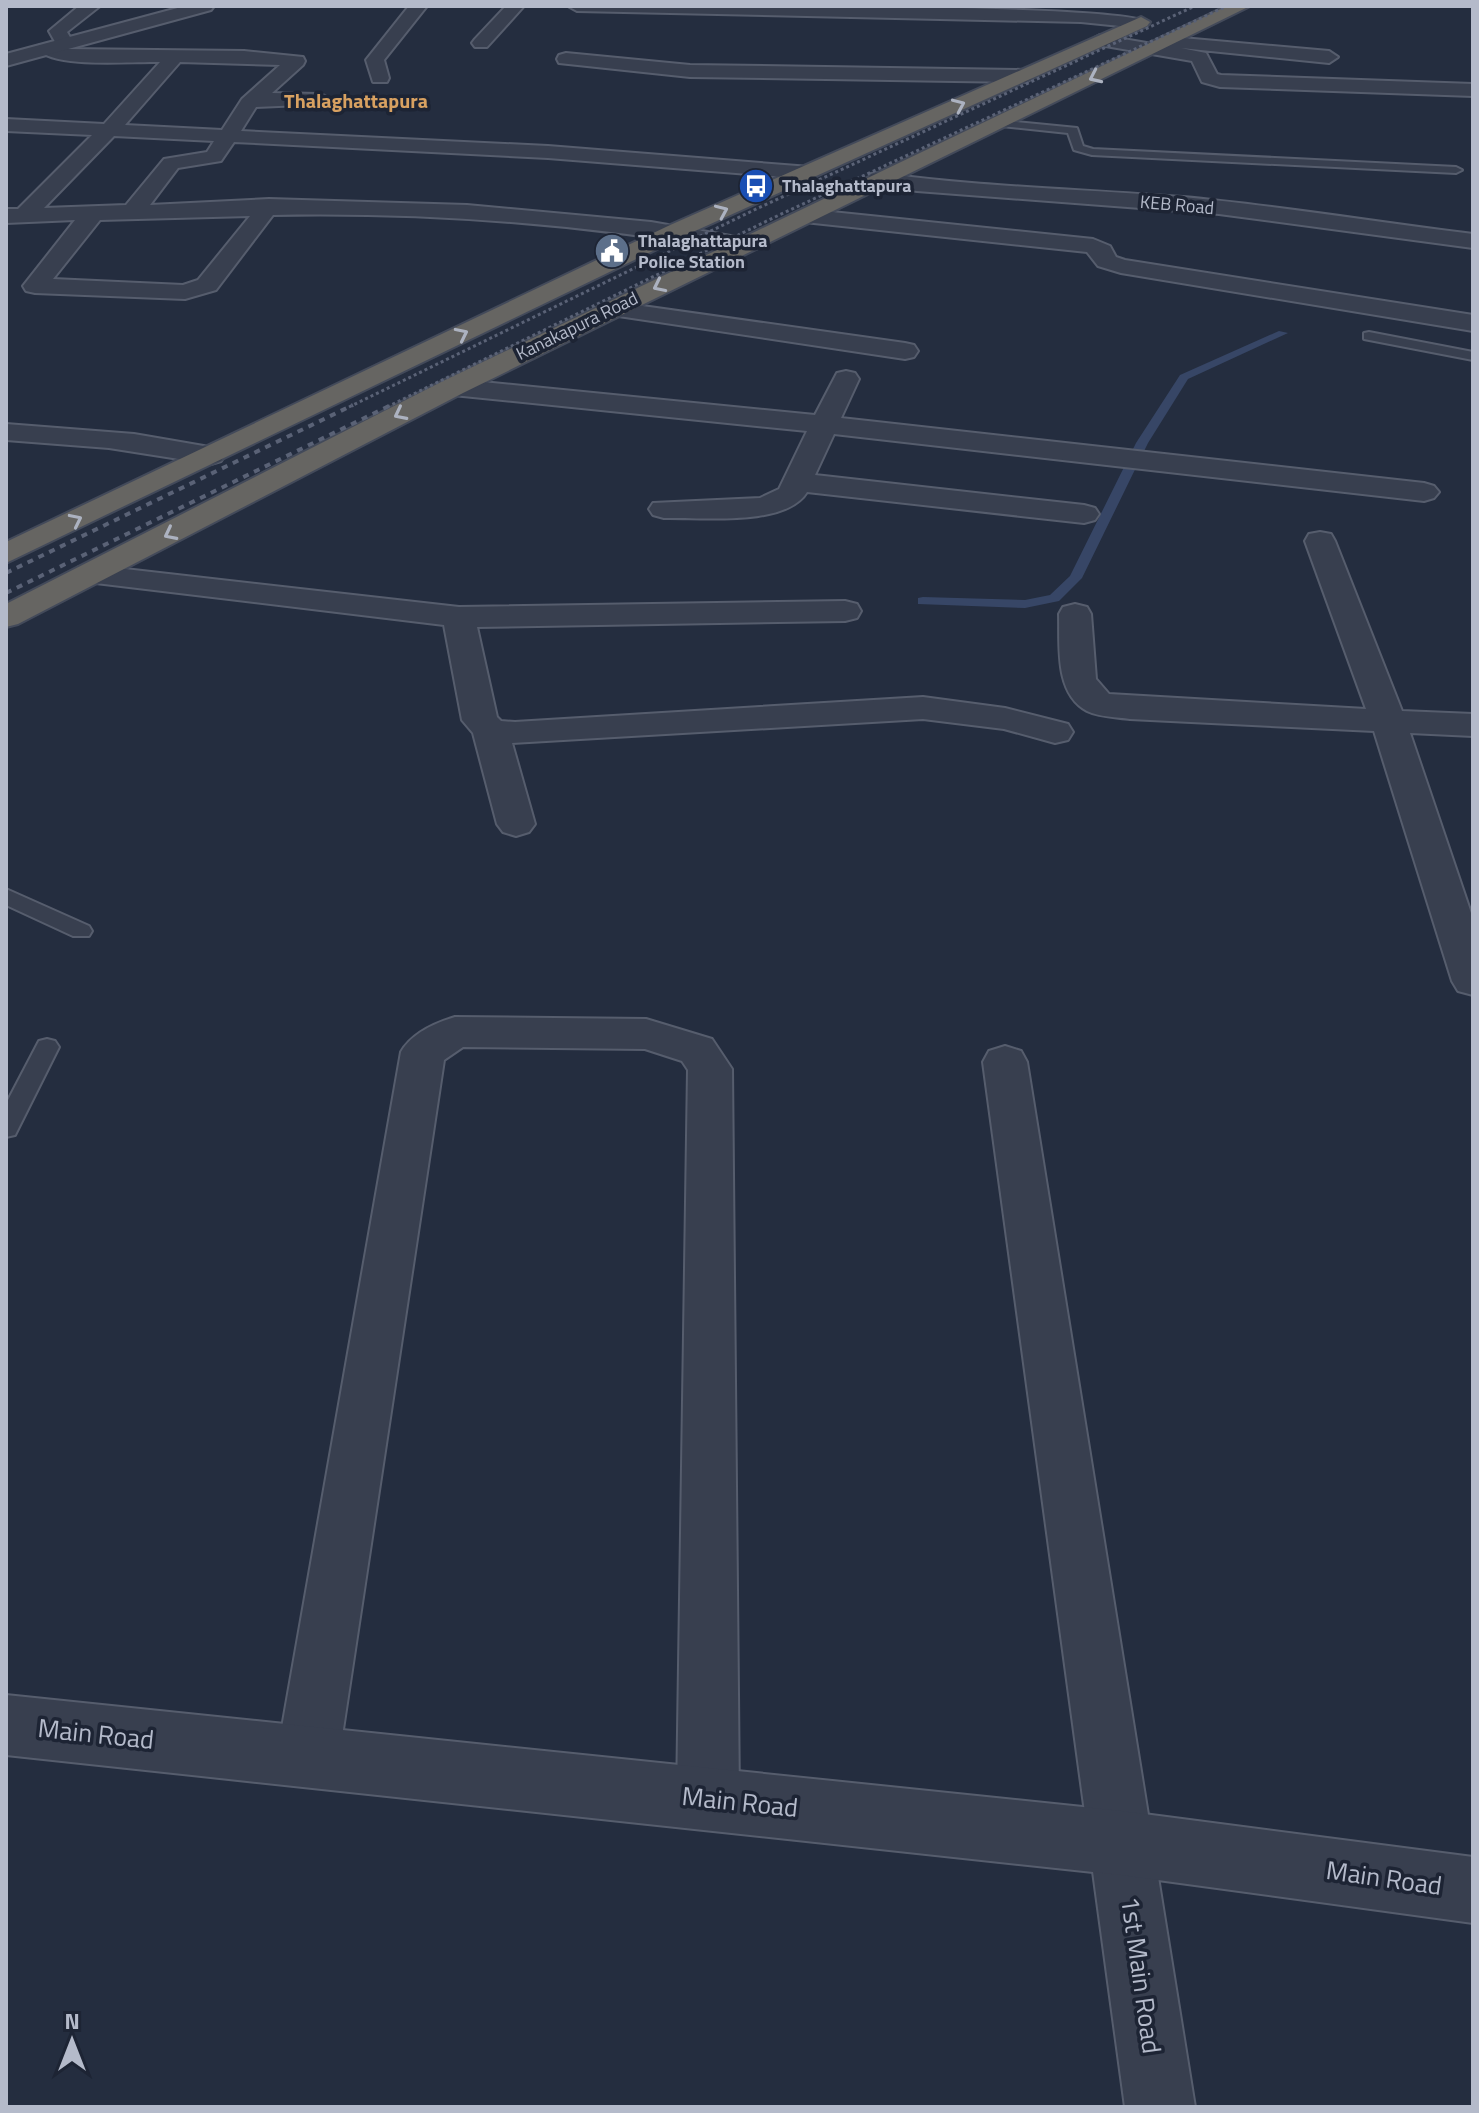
<svg xmlns="http://www.w3.org/2000/svg" width="1479" height="2113" viewBox="0 0 1479 2113" font-family="'Titillium Web',sans-serif">
  <rect width="100%" height="100%" fill="#242d3f"/>
  <g fill="none" stroke-linecap="round" stroke-linejoin="round">
    <!-- stream -->
    <polygon fill="#374666" fill-rule="evenodd" points="1279,331 1288,333 1188,379 1148,443 1082,578 1059,601 1025,608 918,604 918,598 923,597 1025,600 1050,595 1070,576 1136,443 1180,375"/>
    <!-- service casing -->
    <g stroke="#565d6d" stroke-width="4">
      <g id="service">
        <polygon points="996,120 1077,128 1083,146 1093,149 1456,167 1462,170 1456,173 1092,155 1074,150 1068,133 992,125 991,123"/>
        <polygon points="1369,332 1473,352 1473,360 1364,339 1364,333"/>
        <polygon points="6,889 89,926 92,931 89,936 73,936 6,905"/>
        <polygon points="47,1039 55,1041 59,1047 15,1135 6,1137 6,1104 39,1041"/>
      </g>
    </g>
    <!-- minor casing -->
    <g stroke="#565d6d" stroke-width="4">
      <g id="minor">
        <path d="M79,6H100L67,32L74,44L67,49L244,51L303,57L305,61L303,65L272,93L318,94L325,96L328,100L325,104L256,107L241,131L548,146L810,167L821,173L810,179L548,158L234,142L221,161L178,168L150,205L269,199L467,205L651,222L742,238L750,240L754,245L750,250L742,252C587,224 431,212 273,215L216,290L185,299L35,293L26,291L23,286L75,220L6,223V209H18L92,135L6,131V119L104,124L160,62C132,61 56,69 37,49L40,45L58,47L49,31ZM180,62L280,65L242,99L222,130L125,125ZM114,136L214,141L207,152L164,159L126,205L44,208ZM250,216L198,280L183,285L53,279L100,220Z"/>
        <polygon points="409,6 427,6 384,60 389,78 387,82 373,82 366,60"/>
        <polygon points="506,6 524,6 487,47 475,47 472,43 475,39"/>
        <path d="M568,6C635,6 1128,2 1149,23L1140,28L1081,22L577,11Z"/>
        <polygon points="1100,35 1164,46 1162,42 1165,38 1171,37 1329,51 1338,57 1329,63 1181,48 1206,53 1217,74 1221,75 1473,84 1473,96 1220,87 1202,82 1192,61 1094,44 1091,40"/>
        <polygon points="566,53 690,65 1026,70 1035,76 1026,82 690,77 559,63 557,59 559,55"/>
        <path d="M879,173C980,187 1081,189 1183,197C1280,206 1376,222 1473,234V248L1219,214L917,191L871,184L868,179L871,174Z"/>
        <polygon points="803,209 1093,239 1110,246 1116,257 1125,260 1473,315 1473,331 1121,273 1098,266 1087,252 795,221 792,216"/>
        <polygon points="614,302 905,343 914,345 918,351 914,357 905,359 605,314 602,309 605,304"/>
        <path d="M846,371L855,373L859,379L841,418L1424,483L1434,486L1439,492L1434,498L1424,501L834,434L815,475L1084,505L1095,508L1099,514L1095,520L1084,523L807,492C786,527 701,517 664,518L653,515L649,509L653,503L760,498L779,489L807,431L453,395L443,393L440,387L443,381L453,379L815,415L837,373Z"/>
        <polygon points="6,424 134,434 221,449 225,455 221,461 211,464 109,448 6,440"/>
        <path d="M1320,532L1331,534L1335,541L1402,711L1473,714V736L1410,733L1473,919V995L1458,991L1452,981L1374,731L1130,719C1117,717 1099,717 1087,711C1054,693 1060,645 1059,614L1063,607L1075,604L1087,607L1091,614L1096,679L1109,694L1366,709L1305,541L1309,534Z"/>
        <polygon points="90,565 459,607 845,601 857,604 861,611 857,618 845,621 477,627 497,717 501,721 515,722 923,697 1005,708 1068,724 1073,732 1068,740 1055,743 1004,729 923,719 512,743 535,824 529,832 516,836 503,832 497,824 473,733 462,720 444,625 79,581 74,574 79,567"/>
        <path d="M455,1017L646,1019L712,1039L732,1069L739,1798L730,1820L708,1829L686,1820L677,1798L688,1070L682,1061L645,1049L463,1047L444,1060L339,1756L330,1778L308,1787L286,1778L277,1756L401,1052C412,1033 435,1023 455,1017Z"/>
        <polygon points="1005,1046 1021,1051 1027,1062 1195,2107 1125,2107 983,1062 989,1051"/>
      </g>
    </g>
    <!-- tertiary casing -->
    <g stroke="#565d6d" stroke-width="4">
      <g id="tertiary">
        <polygon points="185,6 214,6 211,10 6,66 6,54"/>
        <polygon points="6,1695 1121,1811 1473,1857 1473,1923 1121,1875 6,1755"/>
      </g>
    </g>
    <!-- trunk casing -->
    <g stroke="#434a5a" stroke-width="4">
      <g id="trunk">
        <polygon points="1227,6 1250,6 463,393 18,624 6,627 6,604 443,381"/>
        <polygon points="1141,17 1150,22 1147,26 684,236 6,563 6,542 668,226"/>
      </g>
    </g>
    <!-- service -->
    <use href="#service" fill="#383f4f" fill-rule="evenodd"/>
    <!-- minor -->
    <use href="#minor" fill="#383f4f" fill-rule="evenodd"/>
    <!-- tertiary -->
    <use href="#tertiary" fill="#383f4f" fill-rule="evenodd"/>
    <!-- trunk -->
    <use href="#trunk" fill="#666562" fill-rule="evenodd"/>
    <!-- rail-far1 -->
    <g stroke="#5a6276" stroke-width="3" stroke-dasharray="3 3" stroke-linecap="butt">
      <polyline points="349,407 754,210 1195,6"/>
      <polyline points="387,407 775,217 1227,6"/>
    </g>
    <!-- rail -->
    <g stroke="#5a6276" stroke-width="4" stroke-dasharray="6 6" stroke-linecap="butt">
      <polyline points="6,573 353,405"/>
      <polyline points="6,593 391,405"/>
    </g>
  </g>
  <!-- one-way arrows -->
  <defs><path id="oneway-chevron" d="M-2-3.5L2.5 0L-2 3.5" fill="none" stroke-width="1.6" stroke-linecap="round" stroke-linejoin="round" transform="scale(2)"/></defs>
  <g stroke="#acb2c0">
    <use href="#oneway-chevron" transform="translate(1095 77) rotate(155)"/>
    <use href="#oneway-chevron" transform="translate(959 105) rotate(-24)"/>
    <use href="#oneway-chevron" transform="translate(722 211) rotate(-24)"/>
    <use href="#oneway-chevron" transform="translate(659 286) rotate(154)"/>
    <use href="#oneway-chevron" transform="translate(462 334) rotate(-26)"/>
    <use href="#oneway-chevron" transform="translate(400 414) rotate(153)"/>
    <use href="#oneway-chevron" transform="translate(76 520) rotate(-26)"/>
    <use href="#oneway-chevron" transform="translate(170 534) rotate(153)"/>
  </g>
  <!-- icons -->
  <defs>
    <g id="bus-disc" transform="scale(1.8)"><circle r="9.5" fill="#1a4fb4" stroke="#1d2434"/><path d="M-5-6H5V4H4V6H2V4H-2V6H-4V4H-5ZM-3.5-4V0h7V-4ZM-3.5 1.2v1.5H-2V1.2ZM2 1.2v1.5H3.5V1.2Z" fill="#fff"/></g>
    <g id="civic-disc" transform="scale(1.8)"><circle r="9.5" fill="#5c6f8a" stroke="#1d2434"/><path d="M-.6-6.5H3V-4.5H.6V-3L4-1V1h2V6H-6V1h2V-1L-.6-3ZM-1.2 2.5V6h2.4V2.5Z" fill="#fff"/></g>
  </defs>
  <g fill-rule="evenodd">
    <use href="#bus-disc" x="756" y="186"/>
    <use href="#civic-disc" x="612" y="251"/>
  </g>
  <g text-anchor="middle" stroke-width="7" stroke-linejoin="round" paint-order="stroke">
    <!-- far-poi labels -->
    <g font-size="18" font-weight="bold" fill="#b4baca" stroke="#1d2434" text-anchor="start">
      <text x="782" y="192">Thalaghattapura</text>
      <text x="638" y="247">Thalaghattapura<tspan x="638" dy="21">Police Station</tspan></text>
    </g>
    <!-- far-street labels -->
    <g font-size="18" fill="#b4baca" stroke="#1d2434">
      <text transform="translate(1177 205) rotate(5)" y="6">KEB Road</text>
      <text transform="translate(577 326) rotate(-26)" y="6">Kanakapura Road</text>
    </g>
    <!-- far-neighbourhood labels -->
    <g font-size="20" font-weight="bold" fill="#d8a161" stroke="#1d2434">
      <text x="356" y="108">Thalaghattapura</text>
    </g>
    <!-- near-street labels -->
    <g font-size="26" fill="#b4baca" stroke="#1d2434">
      <text transform="translate(96 1734) rotate(6)" y="9">Main Road</text>
      <text transform="translate(740 1802) rotate(6)" y="9">Main Road</text>
      <text transform="translate(1384 1878) rotate(8)" y="9">Main Road</text>
      <text transform="translate(1141 1975) rotate(82)" y="9">1st Main Road</text>
    </g>
  </g>
  <!-- border -->
  <rect width="1479" height="2113" fill="none" stroke="#b4baca" stroke-width="16"/>
  <!-- north arrow -->
  <g transform="translate(72 2041)" stroke="#1d2434" stroke-width="6" paint-order="stroke">
  <path d="M0-6L14 30L0 20L-14 30Z" fill="#b4baca"/>
  <text y="-12" font-size="22" font-weight="bold" text-anchor="middle" fill="#b4baca">N</text>
  </g>
</svg>
